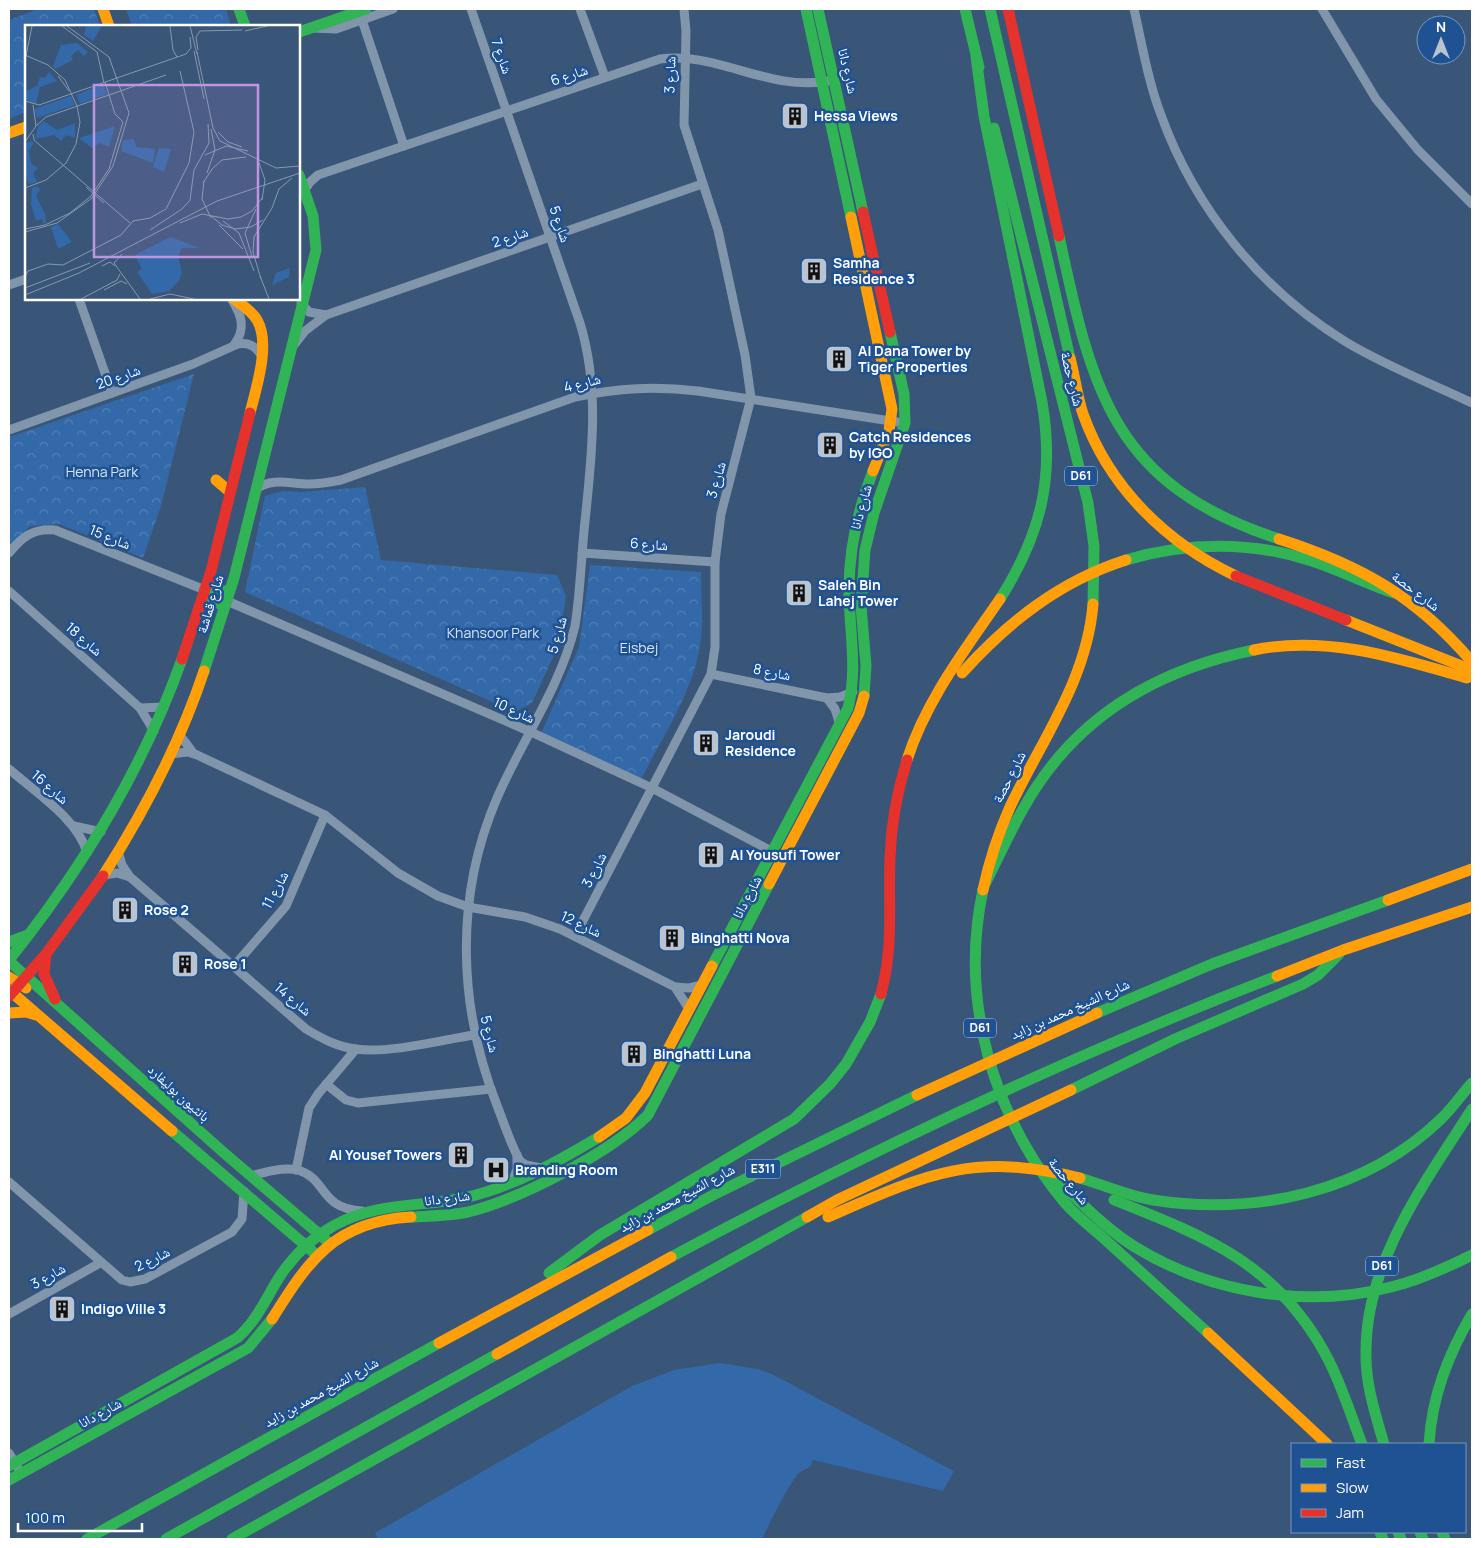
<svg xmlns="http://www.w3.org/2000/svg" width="1481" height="1548" viewBox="0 0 1481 1548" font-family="Manrope,'Noto Naskh Arabic',sans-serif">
  <defs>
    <pattern id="park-crowns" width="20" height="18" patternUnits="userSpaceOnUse" patternTransform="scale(1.25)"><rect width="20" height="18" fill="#3369a8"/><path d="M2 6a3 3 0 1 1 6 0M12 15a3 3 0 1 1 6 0" fill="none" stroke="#5280b5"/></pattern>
  </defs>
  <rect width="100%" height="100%" fill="#395578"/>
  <!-- park -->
  <g fill="url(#park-crowns)">
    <polygon points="38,9 94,9 100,26 26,26 26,112 9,119 9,20"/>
    <polygon points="126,9 226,9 231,26 132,26"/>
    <polygon points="194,374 161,506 143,558 59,524 30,526 9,548 9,437"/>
    <polygon points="365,487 381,560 557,575 566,596 558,646 532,703 515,712 245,592 265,496 283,491 301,492"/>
    <path d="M590,565L701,572C701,596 704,622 700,646C692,695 661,739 639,783L540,736L579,647Z"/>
  </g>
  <!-- pitch -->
  <path fill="#3369a8" d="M720,1363L758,1369L772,1374L954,1471L943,1491L813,1460L810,1467C807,1469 802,1470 799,1473C790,1482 768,1526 762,1539H378L375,1533L632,1386L674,1370Z"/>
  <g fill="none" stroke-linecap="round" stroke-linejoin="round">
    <!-- street -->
    <g stroke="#8195ab" stroke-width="9">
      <path d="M471,9L580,323C601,392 591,461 584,531C581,563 580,594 575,626C560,688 522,740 497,798C454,898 458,1008 498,1108C505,1126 511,1145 520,1161L526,1165L541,1168"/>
      <polyline points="580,9 605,77"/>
      <path d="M1134,9C1142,44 1148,81 1161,115C1195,209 1261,290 1346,342C1386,366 1430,383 1472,403"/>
      <polyline points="1322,9 1376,99 1418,150 1472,204"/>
      <polyline points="362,20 404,146"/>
      <polyline points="313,28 336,29 393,9"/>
      <path d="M302,189L304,191L310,182L318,175L660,59C717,51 769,92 828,81"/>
      <polyline points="9,285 26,279"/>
      <polyline points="79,299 112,393"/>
      <path d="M232,300C242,316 246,329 234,345"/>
      <polyline points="301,303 309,312 326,315"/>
      <polyline points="294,345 305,331 326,315 702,184"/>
      <path d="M9,430L193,364L238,344C250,342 257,347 262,357"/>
      <path d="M256,489C273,477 290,484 309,484C320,484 331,482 341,480L575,397C619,388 654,386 698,391L897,422"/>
      <path d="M9,553C22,537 33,528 55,530L205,590"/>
      <polyline points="582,553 715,562"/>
      <polyline points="9,591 140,708 154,731"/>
      <polyline points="227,601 531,732 652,788 777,854"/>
      <polyline points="711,674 827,698 840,697 853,692"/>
      <polyline points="827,698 835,709 839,722"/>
      <polyline points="140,708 164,707"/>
      <polyline points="179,734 194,754"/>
      <polyline points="171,754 187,752 195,754 325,815 398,873 438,896 468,907 525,917 560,929 675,987 689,1009"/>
      <path d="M9,769C34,791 79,820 87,853"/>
      <polyline points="74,826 101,832"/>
      <path d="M118,851L122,865L130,877L306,1029C321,1038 337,1047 356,1049C388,1054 441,1040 474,1035"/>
      <polyline points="104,875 117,873 130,877"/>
      <polyline points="575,936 711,674 715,647 715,562 721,514 751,398 745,355 718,230 684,125 686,31 684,9"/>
      <polyline points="234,966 286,906 325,815"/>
      <polyline points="675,987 689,988 702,985"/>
      <polyline points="326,1084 346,1100 358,1103 491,1089"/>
      <polyline points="296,1170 309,1108 318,1094 356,1049"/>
      <path d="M251,1176C265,1172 283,1167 298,1170C328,1179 318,1208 362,1211"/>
      <polyline points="9,1182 122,1280 130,1282 145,1279 232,1232 242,1219 244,1191"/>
      <polyline points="512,1183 517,1169 517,1155"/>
      <polyline points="9,1314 100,1263"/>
      <polyline points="9,1453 18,1468"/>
    </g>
    <!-- fast -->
    <g stroke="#30b455" stroke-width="11">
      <polyline points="239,9 245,26"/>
      <polyline points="806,9 851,217"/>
      <polyline points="818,9 863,212"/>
      <polyline points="965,9 979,67"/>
      <polyline points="990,9 1070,358"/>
      <polyline points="299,32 366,9"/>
      <path d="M976,57L984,116L1042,402C1055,478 1041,534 1000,599"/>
      <polyline points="994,128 1088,503 1094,546 1093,604"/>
      <path d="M1059,236C1092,391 1113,485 1279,539"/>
      <path d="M1126,560C1186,542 1252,541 1312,561C1340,570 1366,584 1394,593"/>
      <polygon points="212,587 222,590 227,601 220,604 209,600 205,590"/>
      <polyline points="204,671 234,578 316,250 313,216 299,175"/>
      <polyline points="864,696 866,666 861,606 865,550 874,513 905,423 904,394 890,332"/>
      <path d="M985,884C1002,851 1016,817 1037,786C1088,709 1165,668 1254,650"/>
      <path d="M983,890C959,1001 993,1116 1065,1203C1078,1218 1095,1230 1110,1244C1143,1274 1175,1303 1208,1333"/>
      <polyline points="9,942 28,935"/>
      <path d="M9,960C82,869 143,769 182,659"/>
      <polyline points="9,961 223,1152 326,1240"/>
      <path d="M712,966L848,708C858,668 849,630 849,590C849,548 858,509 873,471"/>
      <polyline points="1097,1013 1212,964 1388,900"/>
      <polyline points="1071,1090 1175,1039 1303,984 1318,975 1339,954"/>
      <polyline points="172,1131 312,1251"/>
      <path d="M1049,1173C1077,1198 1103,1227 1135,1247C1210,1293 1306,1309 1391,1287C1420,1280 1446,1268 1472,1255"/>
      <path d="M1080,1178C1104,1185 1128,1196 1153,1200C1256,1216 1366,1192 1442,1118C1453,1107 1462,1094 1472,1083"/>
      <path d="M1114,1200C1208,1237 1279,1265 1328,1359C1342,1386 1351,1416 1362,1444"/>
      <path d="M411,1217C430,1216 449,1216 468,1212C520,1199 610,1153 648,1115L769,884"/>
      <polyline points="648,1230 715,1194 917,1095"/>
      <path d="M671,1257C867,1152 1069,1056 1277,976"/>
      <polyline points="549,1273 600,1235 794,1119 830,1084 846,1064 870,1022 881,994"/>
      <path d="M1384,1444C1375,1413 1365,1383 1366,1351C1366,1261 1426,1181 1472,1109"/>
      <path d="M1429,1444C1432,1396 1448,1355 1472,1314"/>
      <path d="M9,1466L237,1338C257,1321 266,1298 280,1276C294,1255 313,1237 335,1225C376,1202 421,1207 464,1198C513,1187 557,1162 599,1137"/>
      <polyline points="9,1480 248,1348 272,1319"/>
      <polyline points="1380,1532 1383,1539"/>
      <polyline points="1398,1532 1401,1539"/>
      <polyline points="1420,1532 1423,1539"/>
      <polyline points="1442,1532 1445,1539"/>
      <polyline points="87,1539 439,1343"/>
      <polyline points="166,1539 497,1354"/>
      <polyline points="232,1539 807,1217"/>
    </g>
    <!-- slow -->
    <g stroke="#ff9f0a" stroke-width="11">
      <polyline points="103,9 109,26"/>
      <polyline points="9,133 26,127"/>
      <polyline points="851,217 892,409 889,431 873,471"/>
      <path d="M234,299C242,305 252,311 257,320C271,343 256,389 250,413"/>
      <path d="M1070,358C1075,377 1077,396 1083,414C1109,487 1166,543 1236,576"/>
      <polyline points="216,480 230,492"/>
      <path d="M1279,539C1360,565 1416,596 1472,662"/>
      <polyline points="1346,620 1472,670"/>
      <path d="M1254,650C1327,635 1398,658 1467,678"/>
      <path d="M962,673C1008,622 1060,581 1126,560"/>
      <path d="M907,760C926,700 965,650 1000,599"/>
      <path d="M103,876C144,812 180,743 204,671"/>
      <polyline points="769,884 859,713 864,696"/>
      <path d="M983,890C989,862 998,834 1010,807C1041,741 1087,680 1093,604"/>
      <polyline points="1388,900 1472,869"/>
      <polyline points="1277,976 1343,950 1472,907"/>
      <polyline points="9,977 26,988"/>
      <polyline points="9,990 172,1131"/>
      <polyline points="9,1013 26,1012 36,1015"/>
      <polyline points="917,1095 1097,1013"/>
      <polyline points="599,1137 626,1118 645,1093 712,966"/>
      <polyline points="807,1217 837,1200 1071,1090"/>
      <path d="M828,1217C924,1175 973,1151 1080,1178"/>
      <path d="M272,1319C308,1261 335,1221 411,1217"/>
      <polyline points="1208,1333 1327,1444"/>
      <polyline points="439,1343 648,1230"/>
      <polyline points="497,1354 671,1257"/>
    </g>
    <!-- jam -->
    <g stroke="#e5322d" stroke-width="11">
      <polyline points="1008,9 1059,236"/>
      <polyline points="863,212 890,332"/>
      <polyline points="1236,576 1346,620"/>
      <polyline points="182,659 211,571 250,413"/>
      <polyline points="46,954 44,974 55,999"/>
      <path d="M881,994C894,945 888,907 890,858C891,824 897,792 907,760"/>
      <polyline points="9,996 46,954 103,876"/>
    </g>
  </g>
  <!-- icons -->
  <defs>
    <g id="building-square" transform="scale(1.4375)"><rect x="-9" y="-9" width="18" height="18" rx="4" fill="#bac4d0" stroke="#1e5293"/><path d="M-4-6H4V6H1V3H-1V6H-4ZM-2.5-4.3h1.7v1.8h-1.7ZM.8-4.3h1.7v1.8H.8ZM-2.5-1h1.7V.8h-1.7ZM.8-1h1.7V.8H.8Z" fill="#111"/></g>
    <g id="hospital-square" transform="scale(1.4375)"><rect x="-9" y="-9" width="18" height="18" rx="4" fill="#bac4d0" stroke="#1e5293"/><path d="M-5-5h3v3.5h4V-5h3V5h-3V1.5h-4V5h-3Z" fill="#111"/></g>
  </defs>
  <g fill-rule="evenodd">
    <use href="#building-square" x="795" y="116"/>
    <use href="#building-square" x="814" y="271"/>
    <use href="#building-square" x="839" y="359"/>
    <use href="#building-square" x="830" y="445"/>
    <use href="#building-square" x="799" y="593"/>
    <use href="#building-square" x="706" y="743"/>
    <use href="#building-square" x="711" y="855"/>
    <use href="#building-square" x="125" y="910"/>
    <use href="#building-square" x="672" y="938"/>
    <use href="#building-square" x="185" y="964"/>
    <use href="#building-square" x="634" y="1054"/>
    <use href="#building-square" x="461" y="1155"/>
    <use href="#hospital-square" x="496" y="1170"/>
    <use href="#building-square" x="62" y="1309"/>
  </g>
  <g text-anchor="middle" stroke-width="5" stroke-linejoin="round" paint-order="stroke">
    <!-- shield labels -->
    <g fill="#1e5293" stroke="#bccbdf" stroke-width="1">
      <rect x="1065" y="466.5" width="32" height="19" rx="4"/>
      <rect x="964" y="1018.5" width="32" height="19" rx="4"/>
      <rect x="745.5" y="1159.5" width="35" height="19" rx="4"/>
      <rect x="1366" y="1256.5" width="32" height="19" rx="4"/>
    </g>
    <g font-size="12" font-weight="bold" fill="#fff">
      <text x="1081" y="480">D61</text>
      <text x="980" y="1032">D61</text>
      <text x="763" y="1173">E311</text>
      <text x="1382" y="1270">D61</text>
    </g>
    <!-- street labels -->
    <g font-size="14" fill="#fff" stroke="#1e5293">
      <text transform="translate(502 56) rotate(71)" y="5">شارع 7</text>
      <text transform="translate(848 71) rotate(77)" y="5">شارع دانا</text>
      <text transform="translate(569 75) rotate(-18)" y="5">شارع 6</text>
      <text transform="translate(670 75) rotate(-88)" y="5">شارع 3</text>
      <text transform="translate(560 224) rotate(71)" y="5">شارع 5</text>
      <text transform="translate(510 237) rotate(-19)" y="5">شارع 2</text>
      <text transform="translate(118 377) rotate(-20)" y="5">شارع 20</text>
      <text transform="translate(1072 379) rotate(76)" y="5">شارع حصة</text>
      <text transform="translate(582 383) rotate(-14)" y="5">شارع 4</text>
      <text transform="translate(716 480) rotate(-74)" y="5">شارع 3</text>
      <text transform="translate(861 507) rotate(-74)" y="5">شارع دانا</text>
      <text transform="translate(110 537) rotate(22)" y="5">شارع 15</text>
      <text transform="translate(649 544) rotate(4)" y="5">شارع 6</text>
      <text transform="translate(1416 591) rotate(37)" y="5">شارع حصة</text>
      <text transform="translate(210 604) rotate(-73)" y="5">شارع قماشة</text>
      <text transform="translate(557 635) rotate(-74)" y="5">شارع 5</text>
      <text transform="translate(84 639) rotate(41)" y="5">شارع 18</text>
      <text transform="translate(772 672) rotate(11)" y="5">شارع 8</text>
      <text transform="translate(514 710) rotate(24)" y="5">شارع 10</text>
      <text transform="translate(1009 777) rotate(-63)" y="5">شارع حصة</text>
      <text transform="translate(50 787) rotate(41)" y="5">شارع 16</text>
      <text transform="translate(594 870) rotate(-63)" y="5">شارع 3</text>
      <text transform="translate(275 890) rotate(-62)" y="5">شارع 11</text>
      <text transform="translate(747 897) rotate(-62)" y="5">شارع دانا</text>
      <text transform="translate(581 924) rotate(25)" y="5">شارع 12</text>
      <text transform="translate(293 999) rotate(40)" y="5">شارع 14</text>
      <text transform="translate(1070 1009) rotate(-24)" y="5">شارع الشيخ محمد بن زايد</text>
      <text transform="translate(490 1034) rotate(76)" y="5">شارع 5</text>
      <text transform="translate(179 1093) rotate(42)" y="5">بانثيون بوليفارد</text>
      <text transform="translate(1069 1181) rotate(51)" y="5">شارع حصة</text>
      <text transform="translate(447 1198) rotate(-7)" y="5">شارع دانا</text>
      <text transform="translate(677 1198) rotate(-28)" y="5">شارع الشيخ محمد بن زايد</text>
      <text transform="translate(152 1259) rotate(-26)" y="5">شارع 2</text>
      <text transform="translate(48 1276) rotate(-29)" y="5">شارع 3</text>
      <text transform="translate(321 1392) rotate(-29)" y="5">شارع الشيخ محمد بن زايد</text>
      <text transform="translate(100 1413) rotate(-29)" y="5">شارع دانا</text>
    </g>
    <!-- poi labels -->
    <g font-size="14" font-weight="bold" fill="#fff" stroke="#1e5293" text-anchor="start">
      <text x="814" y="121">Hessa Views</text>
      <text x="833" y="268">Samha<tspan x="833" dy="16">Residence 3</tspan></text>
      <text x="858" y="356">Al Dana Tower by<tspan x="858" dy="16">Tiger Properties</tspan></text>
      <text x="849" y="442">Catch Residences<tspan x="849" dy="16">by IGO</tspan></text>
      <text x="818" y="590">Saleh Bin<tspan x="818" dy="16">Lahej Tower</tspan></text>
      <text x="725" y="740">Jaroudi<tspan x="725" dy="16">Residence</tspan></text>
      <text x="730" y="860">Al Yousufi Tower</text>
      <text x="144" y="915">Rose 2</text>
      <text x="691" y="943">Binghatti Nova</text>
      <text x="204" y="969">Rose 1</text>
      <text x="653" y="1059">Binghatti Luna</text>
      <text x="442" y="1160" text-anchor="end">Al Yousef Towers</text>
      <text x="515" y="1175">Branding Room</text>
      <text x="81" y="1314">Indigo Ville 3</text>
    </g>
    <!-- park labels -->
    <g font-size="14" fill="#d6e7fa" stroke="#1e5293">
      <text x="102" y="477">Henna Park</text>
      <text x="493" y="638">Khansoor Park</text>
      <text x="639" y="653">Eisbej</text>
    </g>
  </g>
  <!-- overview -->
  <g transform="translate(25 25)">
    <rect width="275" height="275" fill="#395578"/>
    <path d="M265,243L264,252L247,260L251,248Z" fill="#3369a8"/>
    <path d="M61,1H77L68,16L59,10ZM52,18L63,27L59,31L53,25L46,31L48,35L30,44L28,41L36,20ZM24,47L32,56L15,62L11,79L0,74V67L12,61L15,52L20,53ZM78,59L82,69L55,79L51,70ZM46,71L50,80L12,93L9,84ZM19,96L32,105L50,98V113L41,110L36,116L29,110L10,114L13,101ZM90,101L84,122L75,118L67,123L54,113ZM109,114L111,122L130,124L128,138L96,126L98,115ZM7,116L9,118L4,126L6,138L13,143L8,148L12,157L4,159L0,150V118ZM134,123L146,124L139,147L128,142ZM12,161L15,165L11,171L20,189L21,198H18L17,194L11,196L6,179L7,163ZM33,199L47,217L33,224L26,202Z" fill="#3369a8"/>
    <path d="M146,212L174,223H157L153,231L157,248L153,257L144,266L127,269L112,247L117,244L110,230Z" fill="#3369a8"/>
    <path fill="none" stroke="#8899ae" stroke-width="1" d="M37,1L72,27L79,58M145,1L148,25L152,32M165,1L172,29M220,6L242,1M173,25L171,12L175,6L217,5M169,26L179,74M172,27L188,103L195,116L251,143L275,141M0,30L23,40L40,55L52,81L55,97L51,119L41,138L21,155L0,163M0,36L7,1M33,51L44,66M0,76L14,80L161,29L166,23L165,12M11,101L21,92L141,50M193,107L203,117L217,122M8,109L9,115L105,198M0,117L11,101L8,80M180,130L201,121L223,126M233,135L240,155L237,175M182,148L190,125L186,104M179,156L177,174L186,193M178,158L187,144L197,135L221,132M61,162L79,178M186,191L197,200L210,204L226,202L238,195M198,196L214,208L229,246M155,198L177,189L203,194L216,192L227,186L238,172M194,200L218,224M0,204L20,200L45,188L66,171L84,144L98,97L90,89L80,57M125,205L157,184L165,175L169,145L184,118L183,99M0,207L32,198L67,173L88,141L104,88L84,32L42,1M97,229L89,238L115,274M227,232L220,208L231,184M77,241L85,237L90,241M235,251L244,274M0,252L3,246L23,239L38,240L96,210L108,196L125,193L141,184L164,138L169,107L155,46M236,254L228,227L229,212L247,183L254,164L267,153M0,263L65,238M79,265L96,256L102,259M0,270L54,248L192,176L275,148M56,274L92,255L95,249M125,274L145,269L169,274"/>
    <path fill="#bd96df" fill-opacity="0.15" stroke="#bd96df" stroke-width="2.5" d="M69,60H233V232H69Z"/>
    <rect width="275" height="275" fill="none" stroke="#fff" stroke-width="2.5"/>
  </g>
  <!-- border -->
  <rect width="1481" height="1548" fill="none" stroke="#ffffff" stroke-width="20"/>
  <!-- legend -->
  <rect x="1291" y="1443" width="175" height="90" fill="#1e5293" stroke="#7897be"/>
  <rect x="1301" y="1459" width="25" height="8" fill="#30b455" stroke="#7897be"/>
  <text x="1336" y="1468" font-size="15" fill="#ffffff">Fast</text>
  <rect x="1301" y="1484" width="25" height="8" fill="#ff9f0a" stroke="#7897be"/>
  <text x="1336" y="1493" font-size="15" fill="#ffffff">Slow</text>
  <rect x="1301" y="1509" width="25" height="8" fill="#e5322d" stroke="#7897be"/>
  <text x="1336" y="1518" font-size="15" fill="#ffffff">Jam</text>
  <!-- north arrow -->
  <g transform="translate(1441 40)"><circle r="24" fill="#1e5293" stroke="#7897be"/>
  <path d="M0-4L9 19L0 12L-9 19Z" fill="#bac4d0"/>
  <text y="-8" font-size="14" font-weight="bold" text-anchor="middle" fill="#ffffff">N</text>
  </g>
  <!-- scale -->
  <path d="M18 1523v8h124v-8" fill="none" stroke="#ffffff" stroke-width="2.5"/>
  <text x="25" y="1523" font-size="15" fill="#ffffff" stroke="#1e5293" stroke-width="4" paint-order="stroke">100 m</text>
</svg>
